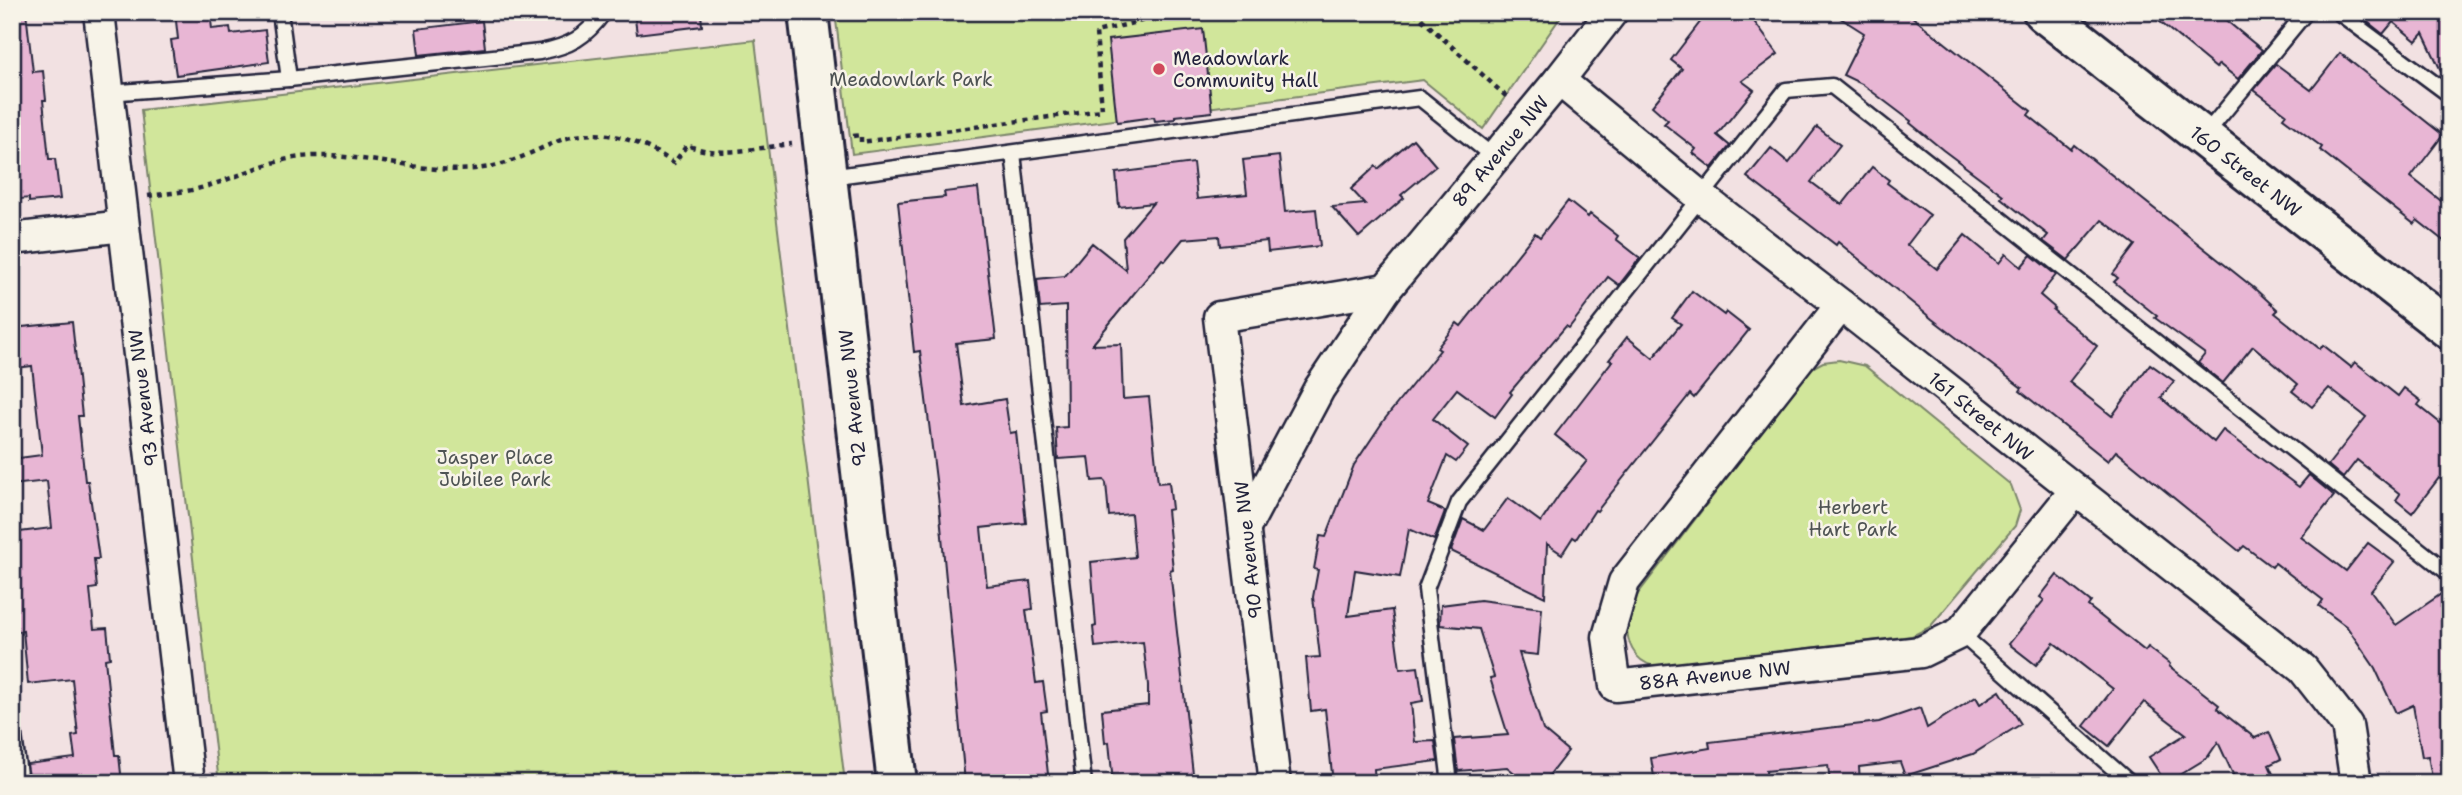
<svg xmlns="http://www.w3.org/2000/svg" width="2462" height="795" viewBox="0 0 2462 795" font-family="'Shantell Sans',sans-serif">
  <rect width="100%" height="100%" fill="#f2e1e2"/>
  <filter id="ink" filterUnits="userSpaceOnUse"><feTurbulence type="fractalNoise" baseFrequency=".0143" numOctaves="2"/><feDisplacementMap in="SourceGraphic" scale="14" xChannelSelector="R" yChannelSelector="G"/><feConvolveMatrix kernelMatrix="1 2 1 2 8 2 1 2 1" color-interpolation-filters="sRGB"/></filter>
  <g filter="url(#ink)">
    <!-- green -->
    <g fill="#d1e69b" stroke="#7a846b" stroke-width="2">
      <polygon points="835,12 1564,12 1483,129 1423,80 852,154"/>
      <polygon points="755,40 845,783 219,783 141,110"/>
      <path d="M1839,360L1865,366L2011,485L2020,510L2015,526L1930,627L1912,636L1654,666C1633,661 1626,641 1627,621C1628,612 1634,602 1638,594L1810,369L1823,362Z"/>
    </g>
    <!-- building -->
    <g fill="#e8b6d4" stroke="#22223b" stroke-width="2">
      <polygon points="12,12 26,12 33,72 43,71 46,100 43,100 49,159 55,159 60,199 29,202 29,198 12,200"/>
      <polygon points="175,12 210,12 212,29 230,27 231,34 265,30 269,62 176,75 171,40 178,39"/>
      <polygon points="634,12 701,12 702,26 637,34"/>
      <polygon points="1708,12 1747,12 1778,54 1742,81 1754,90 1717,135 1730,146 1712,168 1693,153 1696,149 1664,124 1668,120 1652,106 1682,69 1671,60"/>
      <polygon points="1831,12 1906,12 2031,111 2028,115 2071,149 2074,145 2254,288 2278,310 2275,313 2320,349 2323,345 2351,367 2355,362 2398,396 2404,388 2421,401 2418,405 2450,431 2450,486 2439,478 2412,513 2396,500 2400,494 2357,460 2343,478 2328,465 2366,417 2329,388 2312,407 2292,391 2298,384 2253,346 2223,383 2198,363 2205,354 2155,318 2157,316 2114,282 2118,278 2113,274 2135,245 2102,220 2068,260 2043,241 2048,235 2001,198 2003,195 1943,150 1910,123 1911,121 1862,84 1843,75 1864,33"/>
      <polygon points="2148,12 2216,12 2262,50 2238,79 2219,64 2216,68"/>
      <polygon points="2355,12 2450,12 2450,83 2445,79 2423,33 2416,41 2393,22 2383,34"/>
      <polygon points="482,21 485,48 419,55 416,29"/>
      <polygon points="1203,29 1212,112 1175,116 1175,119 1155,121 1154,117 1117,122 1108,40"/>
      <polygon points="2340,53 2443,135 2411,177 2450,208 2450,246 2417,220 2414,224 2320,150 2322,147 2283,118 2286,114 2254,90 2276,64 2311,90"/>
      <polygon points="1817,127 1840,145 1811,182 1842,205 1872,167 1889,180 1887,183 1930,215 1907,245 1937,269 1965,235 1999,263 2006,254 2021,267 2031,255 2056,275 2040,295 2055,308 2053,310 2097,346 2069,382 2112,416 2150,364 2174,381 2161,398 2214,442 2223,430 2299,487 2309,475 2331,493 2334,496 2301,537 2346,571 2368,543 2394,562 2371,591 2396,625 2450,588 2450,783 2433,783 2428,756 2422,757 2413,705 2396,713 2375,668 2347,627 2319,606 2323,600 2275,563 2272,567 2244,546 2239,551 2116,451 2108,461 2020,391 2022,388 1932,319 1838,242 1836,245 1747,177 1771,148 1789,163"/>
      <polygon points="1413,139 1436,166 1401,195 1404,198 1359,237 1332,207 1365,204 1351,189 1376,166 1378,169"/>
      <polygon points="1279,156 1285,212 1316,209 1320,246 1268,252 1267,241 1220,246 1219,236 1183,239 1165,261 1162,259 1092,345 1121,344 1123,399 1149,397 1158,483 1169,482 1172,509 1167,510 1173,569 1170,570 1194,783 1113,783 1109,742 1105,743 1102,710 1148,705 1148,685 1143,642 1095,647 1093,627 1096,626 1091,562 1135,557 1131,514 1109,516 1106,483 1104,480 1092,481 1089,457 1058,459 1056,428 1067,427 1066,306 1040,308 1037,279 1065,276 1092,243 1126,270 1123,238 1153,203 1119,207 1116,173 1193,163 1197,199 1247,194 1243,160"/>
      <polygon points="978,188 996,339 956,343 964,406 1005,399 1010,433 1016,432 1026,523 981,528 987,586 1030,581 1033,609 1026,610 1036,683 1043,682 1047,711 1041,712 1049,783 965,783 939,504 920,351 914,352 898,202 945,197 944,192"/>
      <polygon points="1568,201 1588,217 1590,214 1618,236 1616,239 1640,258 1619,285 1608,277 1569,328 1566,326 1510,392 1512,394 1495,417 1457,389 1433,419 1468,447 1456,462 1447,456 1428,504 1445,511 1434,540 1409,529 1400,577 1355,570 1348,616 1392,610 1400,669 1418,667 1423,701 1411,703 1415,742 1435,741 1438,761 1374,769 1375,783 1333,783 1325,709 1311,711 1306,658 1320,657 1313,597 1318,570 1314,569 1320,536 1326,537 1354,465 1384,420 1440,350 1437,348 1457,323 1461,326 1535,233 1540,237"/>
      <polygon points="1692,291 1724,315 1726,312 1749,330 1694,398 1690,394 1597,511 1595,510 1576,539 1573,537 1562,554 1547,544 1545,597 1451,551 1463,519 1484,530 1508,498 1541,522 1560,494 1587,461 1555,435 1612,361 1609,360 1627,337 1653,358 1681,324 1672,318"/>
      <polygon points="72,322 82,416 78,416 85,481 88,481 99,559 94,559 97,588 90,589 94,629 107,628 110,658 105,659 115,755 119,755 122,783 30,783 27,764 75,758 72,736 78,735 72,679 28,684 23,631 17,632 12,591 12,533 52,528 47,481 12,485 12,459 42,455 32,366 17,368 16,361 12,362 12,328"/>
      <polygon points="2057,575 2091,602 2088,606 2145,651 2148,647 2170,664 2169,666 2219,705 2217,708 2255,738 2269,732 2281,759 2269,765 2277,783 2237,783 2218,742 2207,758 2166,783 2149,757 2186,734 2144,702 2109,746 2084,726 2113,689 2054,643 2036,665 2009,644 2044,600 2040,597"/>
      <polygon points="1480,600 1542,608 1538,655 1519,653 1543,730 1568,751 1543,783 1527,783 1507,767 1458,771 1454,739 1508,735 1490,678 1494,677 1479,629 1440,625 1441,605"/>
      <polygon points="2000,691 2021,724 1973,754 1905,776 1900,762 1859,767 1860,783 1830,783 1828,765 1766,771 1767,783 1655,783 1651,758 1710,748 1709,742 1879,722 1920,708 1927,728 1976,697 1980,704"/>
    </g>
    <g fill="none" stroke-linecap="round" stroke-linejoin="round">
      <!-- lane casing -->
      <g stroke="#22223b" stroke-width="19">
        <g id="lane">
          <polyline points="280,12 289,79"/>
          <polyline points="2338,12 2450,95"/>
          <path d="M108,93L289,79L540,52C570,46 585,38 604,12"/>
          <polyline points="2204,136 2306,12"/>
          <polyline points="1013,153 1084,783"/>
          <polyline points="829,177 1420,98 1495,158"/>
          <polyline points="1960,633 2130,783"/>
          <polyline points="12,719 20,783"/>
          <polyline points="1450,783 1426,589 1459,502 1786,90 1832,86 2450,574"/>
        </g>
      </g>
      <!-- street casing -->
      <g stroke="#22223b" stroke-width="35">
        <g id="street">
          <polyline points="99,12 189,783"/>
          <polyline points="1559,80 1701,197 1841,305 2303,669 2347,725 2356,783"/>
          <polyline points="12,239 123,226"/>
          <polyline points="1841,305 1624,582 1608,637 1615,686 1921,652 1960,633 2075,491"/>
          <polyline points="1246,526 1319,389 1386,289 1559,80 1612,12"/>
          <polyline points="1275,783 1219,317 1386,289"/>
        </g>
      </g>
      <!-- secondary casing -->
      <g stroke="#22223b" stroke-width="44">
        <g id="secondary">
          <polyline points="808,12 897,783"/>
          <polyline points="2043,12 2450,330"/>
        </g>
      </g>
      <!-- path -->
      <g stroke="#22223b" stroke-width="4.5" stroke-dasharray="5 5" stroke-linecap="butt">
        <polyline points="1414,12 1509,99"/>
        <polyline points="853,136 861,135 861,142 1102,110 1096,32 1178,12"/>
        <path d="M148,196C169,193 191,192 211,185C249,173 272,158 313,156C370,154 427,176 483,168C514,164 536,149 564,139C604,126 641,141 674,163L687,145C718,159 759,147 792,144"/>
      </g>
      <!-- lane -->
      <use href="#lane" stroke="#f7f3e8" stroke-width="14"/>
      <!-- street -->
      <use href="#street" stroke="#f7f3e8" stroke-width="30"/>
      <!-- secondary -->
      <use href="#secondary" stroke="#f7f3e8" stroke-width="38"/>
    </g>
  </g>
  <!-- markers -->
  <circle fill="#d1495b" stroke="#f7f3e8" stroke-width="2.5" cx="1159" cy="69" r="7"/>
  <g text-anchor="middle" stroke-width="5" stroke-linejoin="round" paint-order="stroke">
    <!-- poi labels -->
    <g font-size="19" fill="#22223b" stroke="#f7f3e8" text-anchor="start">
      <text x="1173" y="65">Meadowlark<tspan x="1173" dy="22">Community Hall</tspan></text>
    </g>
    <!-- park labels -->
    <g font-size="19" fill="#4e5353" stroke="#f7f3e8">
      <text x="911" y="86">Meadowlark Park</text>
      <text x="495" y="464">Jasper Place<tspan x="495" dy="22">Jubilee Park</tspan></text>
      <text x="1853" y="514">Herbert<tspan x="1853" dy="22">Hart Park</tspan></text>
    </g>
    <!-- street labels -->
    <g font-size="19" fill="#22223b" stroke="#f7f3e8">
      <text transform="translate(1500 151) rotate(-50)" y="7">89 Avenue NW</text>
      <text transform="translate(2246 171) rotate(38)" y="7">160 Street NW</text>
      <text transform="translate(143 398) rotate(-97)" y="7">93 Avenue NW</text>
      <text transform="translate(852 398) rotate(-96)" y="7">92 Avenue NW</text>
      <text transform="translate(1981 416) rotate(39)" y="7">161 Street NW</text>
      <text transform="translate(1248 550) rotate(-96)" y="7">90 Avenue NW</text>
      <text transform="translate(1715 675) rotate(-6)" y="7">88A Avenue NW</text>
    </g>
  </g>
  <!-- margin -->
  <rect width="2462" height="795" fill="none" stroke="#f7f3e8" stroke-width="42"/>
  <rect x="21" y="21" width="2420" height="753" fill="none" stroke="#22223b" stroke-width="2.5" filter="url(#ink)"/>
</svg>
